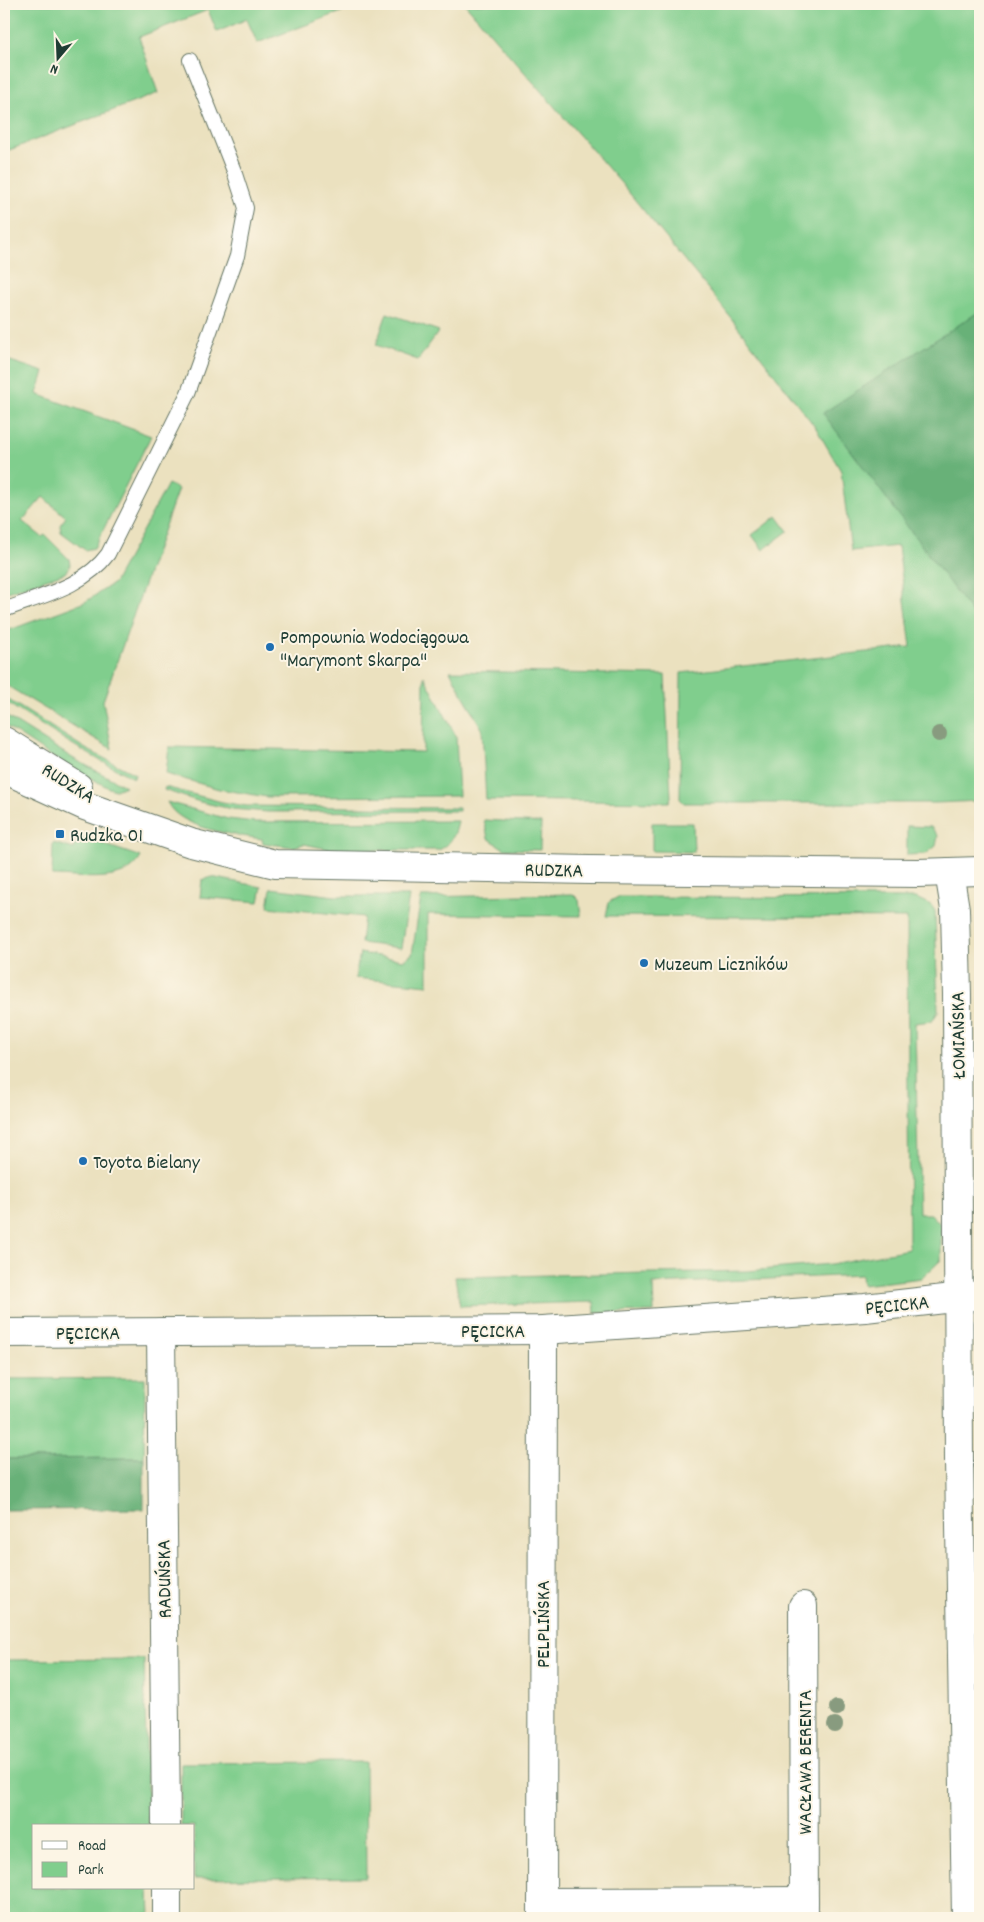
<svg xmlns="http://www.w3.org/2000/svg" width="984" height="1922" viewBox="0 0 984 1922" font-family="Dekko,sans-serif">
  <rect width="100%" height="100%" fill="#fcf5e5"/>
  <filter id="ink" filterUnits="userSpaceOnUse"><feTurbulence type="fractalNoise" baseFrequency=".02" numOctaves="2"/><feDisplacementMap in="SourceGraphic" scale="10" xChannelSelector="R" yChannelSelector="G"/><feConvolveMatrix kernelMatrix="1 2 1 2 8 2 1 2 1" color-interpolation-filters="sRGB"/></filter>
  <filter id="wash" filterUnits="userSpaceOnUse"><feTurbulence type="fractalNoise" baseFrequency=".0096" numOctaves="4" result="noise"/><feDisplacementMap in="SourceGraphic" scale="20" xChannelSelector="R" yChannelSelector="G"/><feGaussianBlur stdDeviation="1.12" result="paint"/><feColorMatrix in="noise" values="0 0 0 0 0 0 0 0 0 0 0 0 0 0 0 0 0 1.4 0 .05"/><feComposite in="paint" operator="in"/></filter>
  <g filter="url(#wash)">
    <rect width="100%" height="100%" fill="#ebe1bf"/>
    <!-- green -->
    <g fill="#80ce8d" stroke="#508660">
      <polygon points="4,4 363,4 257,43 247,19 217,32 208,10 139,37 158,93 4,152"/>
      <polygon points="465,4 980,4 980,801 936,803 684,803 680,799 681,673 911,647 898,546 851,551 841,471 816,428 717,300 621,183"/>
      <polygon points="387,313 439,331 418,360 376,345"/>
      <polygon points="4,359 44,372 37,394 151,436 94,548 85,550 61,532 60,525 66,517 43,497 22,521 42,537 45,535 69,559 70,565 65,573 4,593"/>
      <polygon points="168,484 178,489 103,701 112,749 4,684 4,632 85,602 114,583"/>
      <polygon points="777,516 788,531 763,550 752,535"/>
      <polygon points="450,671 665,675 671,797 669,802 486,800 482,729"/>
      <polygon points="424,676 456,736 459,796 267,797 219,789 166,774 169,747 423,752"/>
      <path d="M4,697L86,749L135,774L134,778C88,756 46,728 4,701Z"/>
      <polygon points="4,715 74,759 125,786 116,790 109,788 57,760 4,725"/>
      <polygon points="165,787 222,802 247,806 459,808 459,811 268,812 232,809 200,802 164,790"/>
      <path d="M167,802L228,819L255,822L458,821C456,834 451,844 439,850H333L304,844L293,847L263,843L262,839C236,835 179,829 167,802Z"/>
      <polygon points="484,820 541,823 540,850 504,849 488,838"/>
      <polygon points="652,823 693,823 694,852 652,851"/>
      <polygon points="907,826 931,827 938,836 936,846 926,854 907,855"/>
      <path d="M79,836L141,857C126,886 80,876 52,876L53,843L74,849Z"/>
      <polygon points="211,877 262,887 259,902 200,897 202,880"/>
      <polygon points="271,888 335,896 409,896 401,948 361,943 364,917 268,907"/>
      <polygon points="573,894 579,900 581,916 428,914 428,985 355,978 360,953 403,960 412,954 421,897"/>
      <polygon points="618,897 916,898 931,905 935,911 938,1012 932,1021 915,1023 919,1214 931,1214 941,1225 941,1260 922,1278 862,1285 861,1275 653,1284 654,1312 595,1313 594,1302 460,1306 455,1277 747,1271 831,1264 909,1249 907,918 606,916 609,902"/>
      <polygon points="145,1378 144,1458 4,1459 4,1379"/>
      <polygon points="144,1659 148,1826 34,1826 34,1888 149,1888 150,1918 4,1918 4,1660"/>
      <polygon points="365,1762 366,1877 194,1879 194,1826 181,1826 181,1763"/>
    </g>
    <!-- forest -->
    <g fill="#68b178" stroke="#447756">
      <polygon points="980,311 980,624 823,413"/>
      <polygon points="144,1458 144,1509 4,1510 4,1459"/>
    </g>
  </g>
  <g filter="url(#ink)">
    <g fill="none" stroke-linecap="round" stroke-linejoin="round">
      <!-- lane casing -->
      <g stroke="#667665" stroke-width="16">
        <path id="lane" d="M4,610C40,596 84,587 108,554L188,393L237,256L246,208L234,171L190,60"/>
      </g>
      <!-- street casing -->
      <g stroke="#667665" stroke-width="30">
        <g id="street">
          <polyline points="949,872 955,909 957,994 959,1459 966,1918"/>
          <polyline points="161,1332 166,1826"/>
          <polyline points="4,1333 543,1330 865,1308 980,1295"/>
          <polyline points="803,1606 804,1918"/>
          <polyline points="167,1888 167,1918"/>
          <polyline points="542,1902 804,1901"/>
          <polyline points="542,1918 543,1330"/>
        </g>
      </g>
      <!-- secondary casing -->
      <g stroke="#667665" stroke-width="30">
        <g id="secondary">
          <polyline points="4,741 78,787"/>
          <polyline points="4,769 85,806 148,828 191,843 275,864 589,870 918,873 980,871"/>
        </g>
      </g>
      <!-- lane -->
      <use href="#lane" stroke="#fff" stroke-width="14"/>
      <!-- street -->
      <use href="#street" stroke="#fff" stroke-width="28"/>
      <!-- secondary -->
      <use href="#secondary" stroke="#fff" stroke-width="28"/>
    </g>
    <!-- trees -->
    <g fill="#889b7f">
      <circle cx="939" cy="734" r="8"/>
      <circle cx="837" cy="1708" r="8"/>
      <circle cx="835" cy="1725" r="8"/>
    </g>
  </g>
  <!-- markers -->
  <g fill="#1f6fb2" stroke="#fcf5e5" stroke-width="2">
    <circle cx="270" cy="647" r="5"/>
    <rect x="55" y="829" width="10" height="10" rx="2.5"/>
    <circle cx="644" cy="963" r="5"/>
    <circle cx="83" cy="1161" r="5"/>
  </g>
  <g text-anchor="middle" stroke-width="4" stroke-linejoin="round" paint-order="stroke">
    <!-- poi labels -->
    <g font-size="20" fill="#1f3d34" stroke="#fcf5e5" text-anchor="start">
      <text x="280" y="643">Pompownia Wodociągowa<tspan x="280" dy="23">"Marymont Skarpa"</tspan></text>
      <text x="70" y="841">Rudzka 01</text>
      <text x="654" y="970">Muzeum Liczników</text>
      <text x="93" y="1168">Toyota Bielany</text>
    </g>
    <!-- street labels -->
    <g font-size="20" fill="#1f3d34" stroke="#fcf5e5">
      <text transform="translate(69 782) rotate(32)" y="7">RUDZKA</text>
      <text transform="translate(554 869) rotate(1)" y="7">RUDZKA</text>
      <text transform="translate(957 1035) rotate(-91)" y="7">ŁOMIAŃSKA</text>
      <text transform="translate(897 1304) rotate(-6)" y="7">PĘCICKA</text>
      <text x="493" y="1337">PĘCICKA</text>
      <text x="88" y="1339">PĘCICKA</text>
      <text transform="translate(163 1579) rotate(-91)" y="7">RADUŃSKA</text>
      <text transform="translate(542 1624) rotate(-90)" y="7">PELPLIŃSKA</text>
      <text transform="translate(804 1762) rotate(-90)" y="7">WACŁAWA BERENTA</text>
    </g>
  </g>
  <!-- margin -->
  <rect width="984" height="1922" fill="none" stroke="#fcf5e5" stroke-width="20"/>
  <!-- legend -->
  <rect x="32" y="1824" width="162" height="65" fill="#fcf5e5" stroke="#a4ab9e"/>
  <rect x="42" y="1841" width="25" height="8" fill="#ffffff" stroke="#a4ab9e"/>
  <text x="78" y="1850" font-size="15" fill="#1f3d34">Road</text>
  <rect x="42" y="1862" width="25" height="15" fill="#80ce8d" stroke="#a4ab9e"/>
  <text x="78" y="1874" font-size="15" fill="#1f3d34">Park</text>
  <!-- north arrow -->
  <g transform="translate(58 58) rotate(199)" stroke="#fcf5e5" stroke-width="4" paint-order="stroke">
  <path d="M0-4L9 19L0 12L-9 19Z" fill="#1f3d34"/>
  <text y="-8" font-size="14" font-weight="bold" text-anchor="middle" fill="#1f3d34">N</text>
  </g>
</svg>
